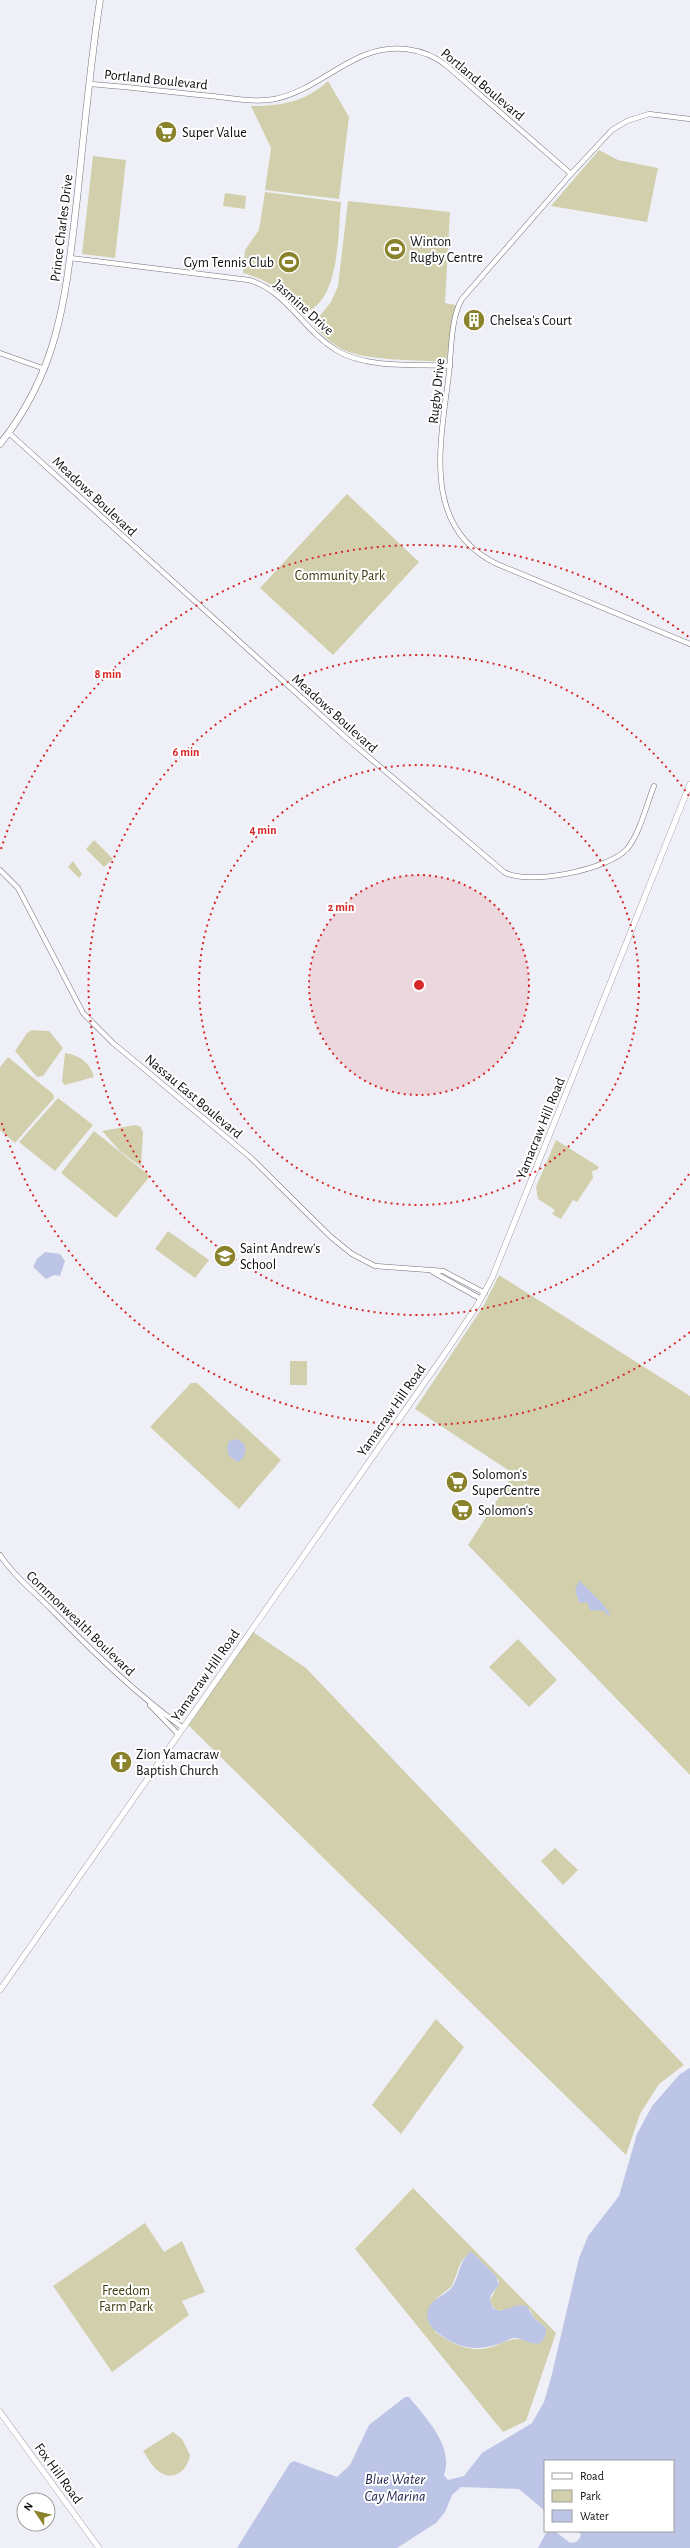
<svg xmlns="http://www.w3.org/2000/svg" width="690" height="2548" viewBox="0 0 690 2548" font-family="'Alegreya Sans',sans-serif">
  <rect width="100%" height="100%" fill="#eff0f7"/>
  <!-- green -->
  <g fill="#d2d0ac" fill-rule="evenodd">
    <path d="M328,81L349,117L339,199L265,190L271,148L251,106C282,106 305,102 328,81Z"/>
    <polygon points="599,150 618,160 658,168 647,222 551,206"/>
    <polygon points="93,156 126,160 115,258 82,254"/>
    <path d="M265,192L341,202C338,232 340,295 309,311C298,310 291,299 282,292C270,283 258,277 243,273L245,250L259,230Z"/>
    <polygon points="225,193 246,196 245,209 223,206"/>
    <path d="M348,201L450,212L445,303L456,305L446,362C419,360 367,361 344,350C331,344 322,334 313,324L331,302L338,286Z"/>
    <polygon points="347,494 419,562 333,655 260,588"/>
    <polygon points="94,840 113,859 104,867 86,849"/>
    <polygon points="73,861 82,874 79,878 68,867"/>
    <polygon points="32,1030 49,1031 63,1048 43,1076 37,1077 15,1051 27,1033"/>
    <path d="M65,1053C80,1055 90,1063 94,1077L65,1085L62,1082Z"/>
    <polygon points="8,1057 53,1094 54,1098 15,1143 0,1130 0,1067"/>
    <polygon points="58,1098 93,1125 55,1171 19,1142"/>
    <polygon points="135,1125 141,1127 143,1133 141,1167 120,1151 102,1131"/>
    <polygon points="94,1131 150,1176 116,1218 61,1173"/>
    <polygon points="556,1140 599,1167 597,1170 592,1171 593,1178 577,1202 573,1200 561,1219 552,1214 555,1210 538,1199 536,1187"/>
    <polygon points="168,1231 209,1260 195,1278 155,1249"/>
    <polygon points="499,1275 690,1396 690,1775 468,1545 514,1474 415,1409 484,1305"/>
    <rect x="290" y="1361" width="17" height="24"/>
    <polygon points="191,1383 197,1383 281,1460 239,1509 150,1427"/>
    <polygon points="253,1632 306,1668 684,2065 659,2084 640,2114 626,2155 188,1725"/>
    <polygon points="518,1639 557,1680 529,1707 489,1667"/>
    <polygon points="555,1848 578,1870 563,1885 541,1861"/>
    <polygon points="436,2019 464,2047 401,2134 372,2105"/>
    <path d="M413,2188L556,2333L526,2421L503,2432L355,2249ZM469,2253L498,2279L499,2282L490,2301C494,2317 517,2310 530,2309L534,2318L546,2328L536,2344C505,2330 501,2351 474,2349C459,2348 448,2340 435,2332L436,2299L452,2286L461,2262Z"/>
    <polygon points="145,2223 164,2252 182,2241 205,2292 182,2301 189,2315 112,2372 53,2286"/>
    <path d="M173,2432L182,2439L190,2455C188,2470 173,2483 158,2471C152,2466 148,2458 143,2451Z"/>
  </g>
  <!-- water -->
  <g fill="#bdc5e6">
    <polygon points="45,1252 60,1254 65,1261 60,1276 54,1275 46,1279 33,1267 37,1259"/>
    <polygon points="237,1439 243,1443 246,1449 243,1458 238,1462 229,1456 227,1448 229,1441"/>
    <path d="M580,1581L602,1603L611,1615H607L605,1611L590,1610L587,1602L579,1603C577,1593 572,1590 580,1581Z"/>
    <path d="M690,2068V2548H538L547,2531H555L570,2543L576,2542L580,2538L581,2534L576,2531H673V2461H545V2511L519,2489L461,2487L452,2495L445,2512L436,2523L397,2548H237L290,2463L294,2461L337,2477L350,2465L369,2425L405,2397H409C426,2418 454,2446 444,2475L448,2480L464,2476L482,2453L532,2423L544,2402L551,2378L579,2258L588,2236L619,2196L637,2134L652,2106L680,2074Z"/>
    <path d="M471,2251L496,2276L499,2285L491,2295L490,2301L493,2308L500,2311L519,2305L527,2306L534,2318L546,2328C546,2334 545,2341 539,2343C532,2346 523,2338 515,2338C509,2338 505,2342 498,2344C476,2351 461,2349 442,2336C434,2331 427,2324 427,2314C429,2298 445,2297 453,2286C460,2274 459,2261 471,2251Z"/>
  </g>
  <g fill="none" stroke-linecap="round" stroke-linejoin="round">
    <!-- minor casing -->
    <g stroke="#717379" stroke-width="5.5">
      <g id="minor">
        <path d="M90,84C130,87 170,92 211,96C232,98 254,103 275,99C323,89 354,43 406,49C422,51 435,56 447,66L571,174"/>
        <path d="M690,119L649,114L627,121L612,130L571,174L462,299C451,316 451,353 449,373C441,441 420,527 497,564L690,644"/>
        <path d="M70,258L249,280C287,291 303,330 336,350C367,369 415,364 450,366"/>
        <polyline points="0,353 45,369"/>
        <path d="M9,433L345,737L504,872C528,886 608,870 627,849C640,833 646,806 654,786"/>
        <polyline points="0,870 18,888 83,1013 113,1043 250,1157 331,1237 352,1254 375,1266 443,1271 485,1293"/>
        <polyline points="433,1272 481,1299"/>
        <path d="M0,1555C14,1576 34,1592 52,1610C94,1653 134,1692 183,1728"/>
        <polyline points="150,1705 178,1734"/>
      </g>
    </g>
    <!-- major casing -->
    <g stroke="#717379" stroke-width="6">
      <g id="major">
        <polyline points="0,1990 448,1349 478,1304 492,1278 690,784"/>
        <polyline points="0,2412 99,2548"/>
      </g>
    </g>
    <!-- highway casing -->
    <g stroke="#717379" stroke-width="7">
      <path id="highway" d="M0,444C61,368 66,292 77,199C84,133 90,66 100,0"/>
    </g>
    <!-- minor -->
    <use href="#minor" stroke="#fff" stroke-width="4.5"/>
    <!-- major -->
    <use href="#major" stroke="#fff" stroke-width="5.5"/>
    <!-- highway -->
    <use href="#highway" stroke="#fff" stroke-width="6"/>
  </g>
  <!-- distance rings -->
  <circle cx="419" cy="985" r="110" fill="#d62828" fill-opacity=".12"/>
  <g fill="none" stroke="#d62828" stroke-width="2" stroke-dasharray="2 4">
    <circle cx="419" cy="985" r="110"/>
    <circle cx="419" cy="985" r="220"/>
    <path d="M689 1174A330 330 0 1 1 689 796"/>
    <path d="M690 1332A440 440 0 0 1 1 1121M1 849A440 440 0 0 1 690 638"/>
  </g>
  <!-- icons -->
  <defs>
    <g id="supermarket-disc" transform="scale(1.15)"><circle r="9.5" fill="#8a832b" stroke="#fff"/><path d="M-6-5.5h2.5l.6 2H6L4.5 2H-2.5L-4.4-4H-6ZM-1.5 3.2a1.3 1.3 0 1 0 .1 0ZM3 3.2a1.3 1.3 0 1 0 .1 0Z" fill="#fff"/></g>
    <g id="stadium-disc" transform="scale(1.15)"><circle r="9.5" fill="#8a832b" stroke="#fff"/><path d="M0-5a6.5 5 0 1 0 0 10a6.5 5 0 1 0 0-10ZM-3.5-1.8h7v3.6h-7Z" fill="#fff"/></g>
    <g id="building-disc" transform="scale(1.15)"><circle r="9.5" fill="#8a832b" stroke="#fff"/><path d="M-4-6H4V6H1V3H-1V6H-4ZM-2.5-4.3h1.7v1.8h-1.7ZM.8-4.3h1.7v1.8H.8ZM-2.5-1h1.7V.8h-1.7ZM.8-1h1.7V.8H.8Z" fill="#fff"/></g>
    <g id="school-disc" transform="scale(1.15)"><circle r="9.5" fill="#8a832b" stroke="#fff"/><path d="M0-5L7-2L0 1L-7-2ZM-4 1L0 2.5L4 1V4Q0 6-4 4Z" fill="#fff"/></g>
    <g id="church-disc" transform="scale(1.15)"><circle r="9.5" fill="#8a832b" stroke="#fff"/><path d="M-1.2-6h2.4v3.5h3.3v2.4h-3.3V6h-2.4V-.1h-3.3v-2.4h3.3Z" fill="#fff"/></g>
  </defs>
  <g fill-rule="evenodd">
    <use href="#supermarket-disc" x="166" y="132"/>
    <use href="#stadium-disc" x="395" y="249"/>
    <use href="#stadium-disc" x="289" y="262"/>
    <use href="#building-disc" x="474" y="320"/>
    <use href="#school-disc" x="225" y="1256"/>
    <use href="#supermarket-disc" x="457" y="1482"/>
    <use href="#supermarket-disc" x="462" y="1510"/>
    <use href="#church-disc" x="121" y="1762"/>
  </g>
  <g text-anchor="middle" stroke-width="4" stroke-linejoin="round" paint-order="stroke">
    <!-- street labels -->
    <g font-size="14" fill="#0d0d0f" stroke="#fff">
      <text transform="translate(156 79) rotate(6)" y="5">Portland Boulevard</text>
      <text transform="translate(483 84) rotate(40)" y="5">Portland Boulevard</text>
      <text transform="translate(61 228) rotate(-83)" y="5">Prince Charles Drive</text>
      <text transform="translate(304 307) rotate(42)" y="5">Jasmine Drive</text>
      <text transform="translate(436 391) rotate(-84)" y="5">Rugby Drive</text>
      <text transform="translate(95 496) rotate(43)" y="5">Meadows Boulevard</text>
      <text transform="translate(335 713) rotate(42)" y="5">Meadows Boulevard</text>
      <text transform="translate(194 1096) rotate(40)" y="5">Nassau East Boulevard</text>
      <text transform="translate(540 1128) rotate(-68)" y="5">Yamacraw Hill Road</text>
      <text transform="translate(391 1410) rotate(-55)" y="5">Yamacraw Hill Road</text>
      <text transform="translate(81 1623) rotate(44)" y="5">Commonwealth Boulevard</text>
      <text transform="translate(205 1675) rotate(-55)" y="5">Yamacraw Hill Road</text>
      <text transform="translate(59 2473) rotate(54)" y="5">Fox Hill Road</text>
    </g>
    <!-- poi labels -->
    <g font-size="14" fill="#0d0d0f" stroke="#fff" text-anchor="start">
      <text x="182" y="137">Super Value</text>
      <text x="410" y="246">Winton<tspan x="410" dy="16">Rugby Centre</tspan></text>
      <text x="274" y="267" text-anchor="end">Gym Tennis Club</text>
      <text x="490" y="325">Chelsea's Court</text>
      <text x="240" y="1253">Saint Andrew's<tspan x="240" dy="16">School</tspan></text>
      <text x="472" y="1479">Solomon's<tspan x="472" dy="16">SuperCentre</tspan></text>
      <text x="478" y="1515">Solomon's</text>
      <text x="136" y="1759">Zion Yamacraw<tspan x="136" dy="16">Baptish Church</tspan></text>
    </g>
    <!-- park labels -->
    <g font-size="14" fill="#3e3a0e" stroke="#fff">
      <text x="340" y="580">Community Park</text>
      <text x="126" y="2295">Freedom<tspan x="126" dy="16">Farm Park</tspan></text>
    </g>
    <!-- water labels -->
    <g font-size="15" font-style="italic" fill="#1f254f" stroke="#fff">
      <text x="395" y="2484">Blue Water<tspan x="395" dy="17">Cay Marina</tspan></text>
    </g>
  </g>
  <circle cx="419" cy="985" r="6" fill="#d62828" stroke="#fff" stroke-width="2"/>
  <g font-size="12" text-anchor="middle" font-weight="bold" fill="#d62828" stroke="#fff" stroke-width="4" stroke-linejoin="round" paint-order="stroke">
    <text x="108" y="678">8 min</text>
    <text x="186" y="756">6 min</text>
    <text x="263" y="834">4 min</text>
    <text x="341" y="911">2 min</text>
  </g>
  <!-- legend -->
  <rect x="544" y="2460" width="130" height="72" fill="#ffffff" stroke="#9e9e9f"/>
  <rect x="552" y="2473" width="20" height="6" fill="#ffffff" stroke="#9e9e9f"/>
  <text x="580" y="2480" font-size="12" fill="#0d0d0f">Road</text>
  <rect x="552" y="2490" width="20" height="12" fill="#d2d0ac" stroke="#9e9e9f"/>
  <text x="580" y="2500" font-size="12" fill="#0d0d0f">Park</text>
  <rect x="552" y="2510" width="20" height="12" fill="#bdc5e6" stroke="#9e9e9f"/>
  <text x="580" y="2520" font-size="12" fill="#0d0d0f">Water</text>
  <!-- north arrow -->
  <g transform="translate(36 2512) rotate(305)"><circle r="19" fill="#ffffff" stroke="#9e9e9f"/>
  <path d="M0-3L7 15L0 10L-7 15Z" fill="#8a832b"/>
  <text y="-6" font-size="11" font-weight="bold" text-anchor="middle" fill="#0d0d0f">N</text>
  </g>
</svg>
